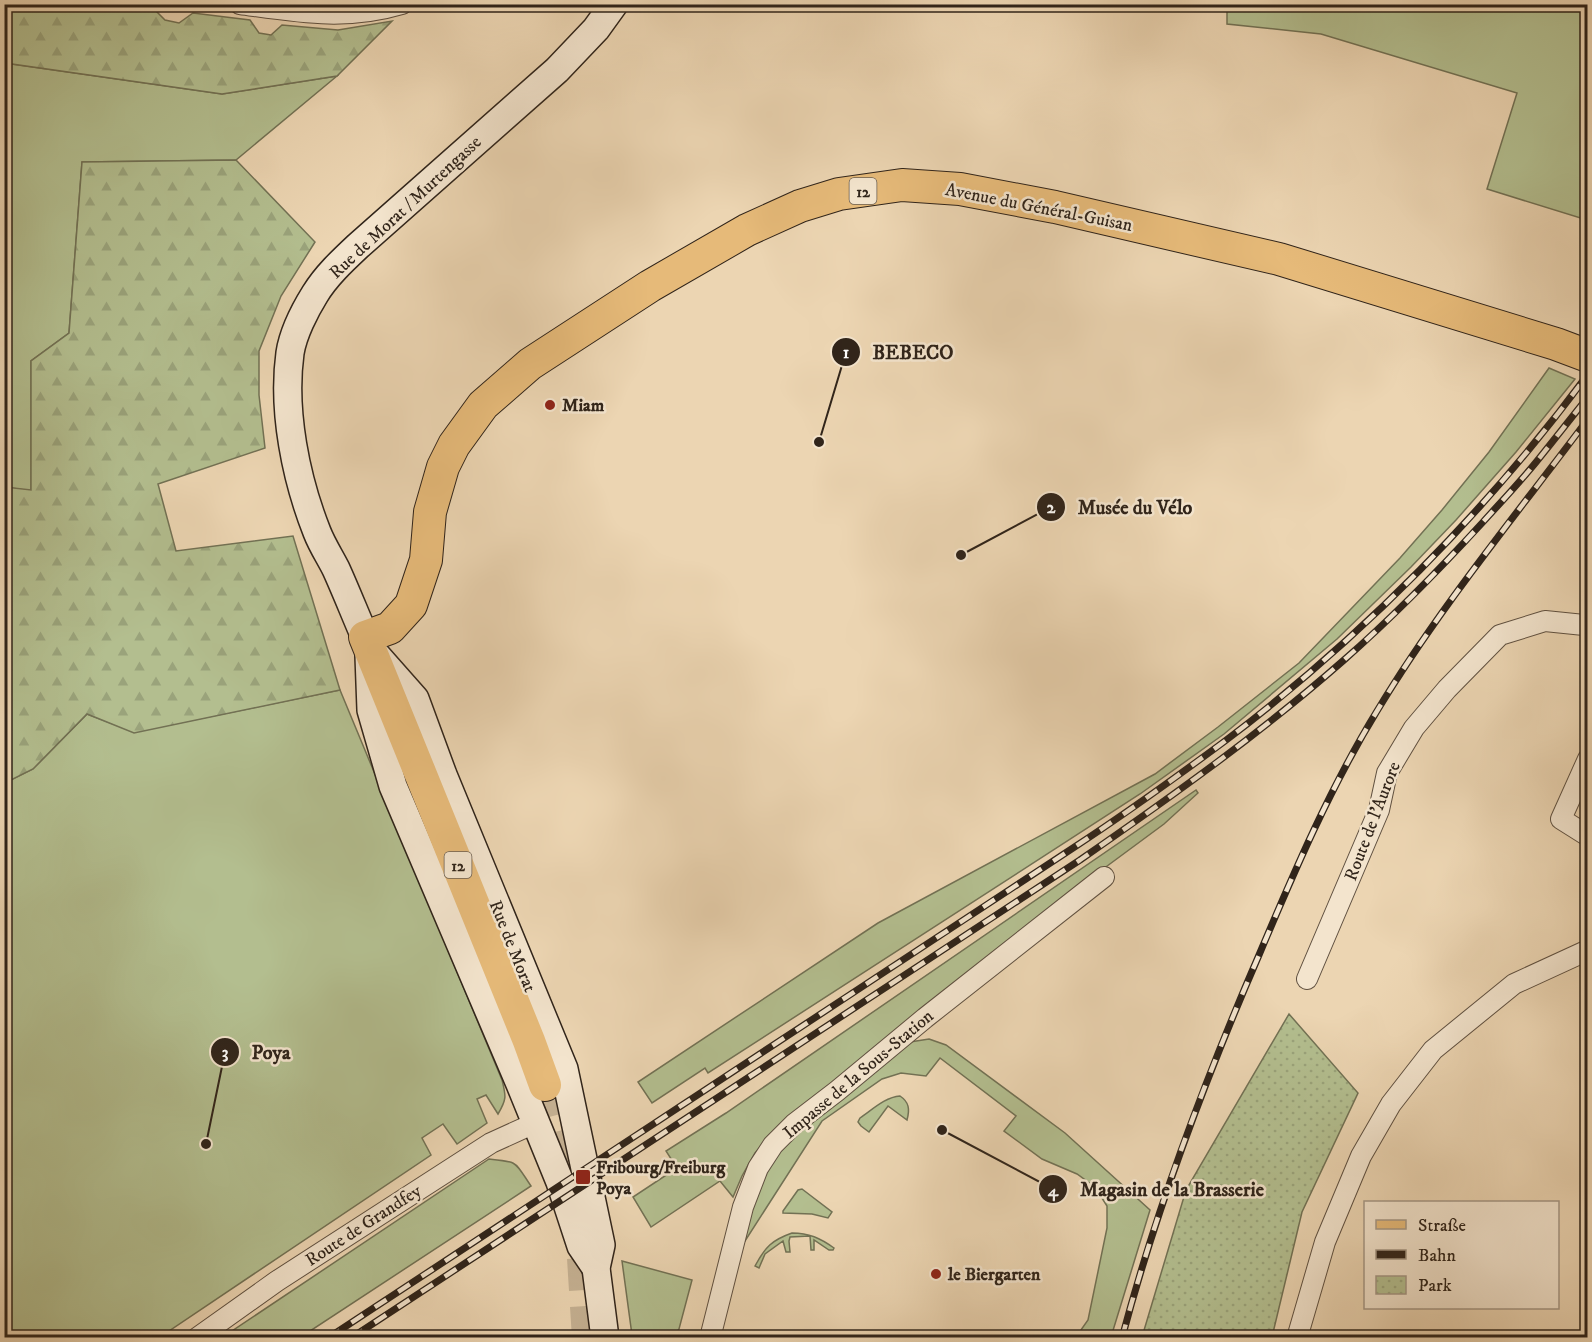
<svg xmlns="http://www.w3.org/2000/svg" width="1592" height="1342" viewBox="0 0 1592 1342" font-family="'IM FELL DW Pica',serif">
  <defs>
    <pattern id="forest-firs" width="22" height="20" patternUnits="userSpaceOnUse" patternTransform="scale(1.5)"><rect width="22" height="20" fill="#b3be8f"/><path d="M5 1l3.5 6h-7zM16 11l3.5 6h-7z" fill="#9aa37b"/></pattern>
    <pattern id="park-dots" width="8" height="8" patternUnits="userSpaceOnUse" patternTransform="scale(1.5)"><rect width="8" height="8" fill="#b3be8f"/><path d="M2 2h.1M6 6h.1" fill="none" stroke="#9aa37b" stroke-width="1.8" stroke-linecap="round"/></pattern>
  </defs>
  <rect width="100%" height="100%" fill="#ecd5b2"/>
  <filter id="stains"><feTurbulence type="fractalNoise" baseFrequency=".00333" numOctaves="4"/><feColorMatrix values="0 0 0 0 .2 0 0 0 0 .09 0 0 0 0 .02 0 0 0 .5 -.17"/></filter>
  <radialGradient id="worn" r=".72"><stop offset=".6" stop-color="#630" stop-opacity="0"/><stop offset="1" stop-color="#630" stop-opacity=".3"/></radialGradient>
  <!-- grass -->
  <g fill="#b3be8f" stroke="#727154" stroke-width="1.5">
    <polygon points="1227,5 1587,5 1587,220 1487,189 1517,93 1321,34 1227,24"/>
    <polygon points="5,63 222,94 337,76 236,160 82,162 69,333 31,361 31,491 5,487"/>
    <polygon points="1549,368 1575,379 1516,452 1456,520 1411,567 1337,639 1224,734 1140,794 708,1073 705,1068 652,1103 638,1082 878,923 1155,774 1218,727 1299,663 1400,558 1442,510 1489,452"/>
    <path d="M340,690L502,1080C506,1096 507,1099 498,1114L486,1095L477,1099L487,1123L457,1144L443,1124L422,1138L431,1155L160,1337H5L4,783L33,769L87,714L134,732Z"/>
    <polygon points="1196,790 1198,793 1164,824 1076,889 777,1128 755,1153 742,1176 733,1197 720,1181 651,1227 633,1197 677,1168 666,1151 726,1113"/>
    <polygon points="929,1039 946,1045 1065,1133 1150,1210 1111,1337 1076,1337 1088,1320 1107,1228 1107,1206 1095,1187 1077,1174 1042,1159 1004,1131 1016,1116 940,1058 926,1076 901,1073 882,1079 822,1121 745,1241 741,1239 759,1186 776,1156 800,1129 910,1042"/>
    <path d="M900,1096C909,1102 910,1109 907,1120L888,1106L869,1132L861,1126L858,1122L860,1118C872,1110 885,1097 900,1096Z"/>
    <path d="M489,1159C519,1162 514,1161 531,1186L301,1337H223Z"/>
    <polygon points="802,1189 832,1212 828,1218 812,1214 783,1213 783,1211 798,1190"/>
    <path d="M792,1233C809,1233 820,1238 834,1248L833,1250H829L814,1240V1250H811L810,1236L790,1237L789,1241L790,1252H786L783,1241L765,1254L759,1268L755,1266C765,1247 772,1240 792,1233Z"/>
    <polygon points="622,1261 692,1280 679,1329 673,1337 633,1337 632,1335"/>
  </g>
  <!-- forest -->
  <g fill="url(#forest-firs)" stroke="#727154" stroke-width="1.5">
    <polygon points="5,4 130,4 153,8 165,20 179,23 193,13 250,20 259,33 271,35 282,25 338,30 392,21 337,76 222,94 5,63"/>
    <polygon points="236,160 315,242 281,296 259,351 259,395 265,448 158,484 176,551 293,536 340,690 134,733 87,714 33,769 5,783 5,487 31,490 31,361 69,333 82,162"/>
  </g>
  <!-- park -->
  <polygon fill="url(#park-dots)" stroke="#727154" stroke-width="1.5" points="1289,1014 1358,1093 1302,1212 1272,1337 1142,1337 1186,1190"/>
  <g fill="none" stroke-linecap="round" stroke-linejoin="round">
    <!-- primary-tunnel -->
    <g stroke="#c6b294" stroke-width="32" stroke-dasharray="32 16" stroke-linecap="butt">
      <polyline points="545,1085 572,1191"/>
      <polyline points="583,1258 588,1338"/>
    </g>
    <!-- street casing -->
    <g stroke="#5f5040" stroke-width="22">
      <g id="street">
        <path d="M240,4C298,12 345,21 402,4"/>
        <polyline points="1588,759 1561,819 1588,836"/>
        <polyline points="1307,979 1379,810 1387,773 1414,728 1447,689 1500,635 1545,621 1584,625"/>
        <polyline points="197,1338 277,1281 491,1143 535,1123"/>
        <polyline points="710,1338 743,1207 758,1168 773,1145 794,1124 837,1091 925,1018 1104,877"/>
        <polyline points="1297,1338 1325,1242 1361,1156 1391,1104 1433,1050 1514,984 1588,950"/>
      </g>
    </g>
    <!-- secondary casing -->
    <g stroke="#30241a" stroke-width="30">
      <g id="secondary">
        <path d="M365,637C355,614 346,591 336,569C330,557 322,545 317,532C296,479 282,411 290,353C293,334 305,310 315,294C326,276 342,261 358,246L557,70L596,29L614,4"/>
        <polyline points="369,656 371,710 393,786 520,1084 560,1182 581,1246 596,1268"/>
        <polyline points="377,656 415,699 443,775 564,1069 600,1240 601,1245 596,1268 605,1338"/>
      </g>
    </g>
    <!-- primary casing -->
    <g stroke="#30241a" stroke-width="34">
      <polyline id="primary" points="545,1085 529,1041 365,637 390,628 411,605 426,560 430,512 443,467 454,445 483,405 530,364 650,286 747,230 800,206 839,194 902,185 960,189 1055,207 1279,259 1556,344 1588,356"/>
    </g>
    <!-- street -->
    <use href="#street" stroke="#f3e4cd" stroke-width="20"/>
    <!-- secondary -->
    <use href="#secondary" stroke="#f3e4cd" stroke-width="27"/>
    <!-- primary -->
    <use href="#primary" stroke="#e6ba79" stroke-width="32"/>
    <!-- rail casing -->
    <g stroke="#30241a" stroke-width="7">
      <g id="rail">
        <path d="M328,1338L1073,848C1125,814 1175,778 1225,741C1361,638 1487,511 1588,374"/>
        <path d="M351,1338L1080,860C1171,797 1261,733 1344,660C1393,617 1439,570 1483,522C1501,502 1520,482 1537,461C1554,440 1571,418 1588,397"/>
        <path d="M1122,1338C1157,1206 1205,1080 1259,955C1294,872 1330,788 1377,711C1439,608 1516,515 1588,419"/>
      </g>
    </g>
    <!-- rail -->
    <use href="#rail" stroke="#f3e4cd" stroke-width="4.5" stroke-dasharray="14" stroke-linecap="butt"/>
  </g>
  <!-- markers -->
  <g fill="#8f2418" stroke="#f3e4cd" stroke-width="2">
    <circle cx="550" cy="405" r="6"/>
    <rect x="575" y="1169" width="16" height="16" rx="3"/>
    <circle cx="936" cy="1274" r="6"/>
  </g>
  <g text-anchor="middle" stroke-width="5" stroke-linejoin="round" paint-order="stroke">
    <!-- shield labels -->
    <g fill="#f3e4cd" stroke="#6a5e50" stroke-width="1.5">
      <rect x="849.5" y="178" width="27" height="26" rx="4.5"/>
      <rect x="444.5" y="852" width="27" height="26" rx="4.5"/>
    </g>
    <g font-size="16" font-weight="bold" fill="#30241a">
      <text x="863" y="197">12</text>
      <text x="458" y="871">12</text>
    </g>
    <!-- street labels -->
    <g font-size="18" fill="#30241a" stroke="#f3e4cd">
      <text transform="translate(405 207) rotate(-43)" y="6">Rue de Morat / Murtengasse</text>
      <text transform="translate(1039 207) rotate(11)" y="6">Avenue du Général-Guisan</text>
      <text transform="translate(1372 821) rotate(-69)" y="6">Route de l'Aurore</text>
      <text transform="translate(513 946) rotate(68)" y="6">Rue de Morat</text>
      <text transform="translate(858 1074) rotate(-40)" y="6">Impasse de la Sous-Station</text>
      <text transform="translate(363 1225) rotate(-33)" y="6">Route de Grandfey</text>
    </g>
    <!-- poi labels -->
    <g font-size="18" font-weight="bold" fill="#30241a" stroke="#f3e4cd" text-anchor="start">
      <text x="562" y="411">Miam</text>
      <text x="596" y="1173">Fribourg/Freiburg<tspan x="596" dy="21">Poya</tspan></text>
      <text x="948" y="1280">le Biergarten</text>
    </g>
  </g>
  <!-- callouts -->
  <path fill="none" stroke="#30241a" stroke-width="2" d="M819 442L846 352M961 555L1051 507M206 1144L225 1052M942 1130L1053 1189"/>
  <g fill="#30241a" stroke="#f3e4cd" stroke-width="2">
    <circle cx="819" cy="442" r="6"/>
    <circle cx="961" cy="555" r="6"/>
    <circle cx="206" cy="1144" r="6"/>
    <circle cx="942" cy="1130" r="6"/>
    <circle cx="846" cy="352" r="15"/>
    <circle cx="1051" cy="507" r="15"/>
    <circle cx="225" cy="1052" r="15"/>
    <circle cx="1053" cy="1189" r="15"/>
  </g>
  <g font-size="18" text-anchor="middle" font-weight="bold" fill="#fff">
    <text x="846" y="358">1</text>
    <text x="1051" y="513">2</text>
    <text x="225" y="1058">3</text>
    <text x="1053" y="1196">4</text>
  </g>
  <g font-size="20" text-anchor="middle" font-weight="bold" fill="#30241a" stroke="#f3e4cd" stroke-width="5" stroke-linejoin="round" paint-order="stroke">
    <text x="913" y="359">BEBECO</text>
    <text x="1135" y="514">Musée du Vélo</text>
    <text x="271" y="1059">Poya</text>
    <text x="1172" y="1196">Magasin de la Brasserie</text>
  </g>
  <!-- margin -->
  <rect width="1592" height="1342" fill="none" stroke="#ecd5b2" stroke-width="24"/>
  <rect x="6" y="6" width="1580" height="1330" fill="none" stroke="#30241a" stroke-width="3"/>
  <rect x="12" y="12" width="1568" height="1318" fill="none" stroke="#30241a" stroke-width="1.5"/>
  <!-- legend -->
  <rect x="1364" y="1201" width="195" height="108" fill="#f3e4cd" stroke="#a59785" stroke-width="1.5"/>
  <rect x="1376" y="1220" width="30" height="9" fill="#e6ba79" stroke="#a59785" stroke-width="1.5"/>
  <text x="1418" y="1231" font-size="18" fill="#30241a">Straße</text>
  <rect x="1376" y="1250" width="30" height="9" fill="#30241a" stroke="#a59785" stroke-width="1.5"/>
  <text x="1418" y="1261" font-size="18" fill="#30241a">Bahn</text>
  <rect x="1376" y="1276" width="30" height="18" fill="url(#park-dots)" stroke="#a59785" stroke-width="1.5"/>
  <text x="1418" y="1291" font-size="18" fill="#30241a">Park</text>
  <rect width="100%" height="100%" filter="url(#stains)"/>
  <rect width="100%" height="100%" fill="url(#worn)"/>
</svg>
